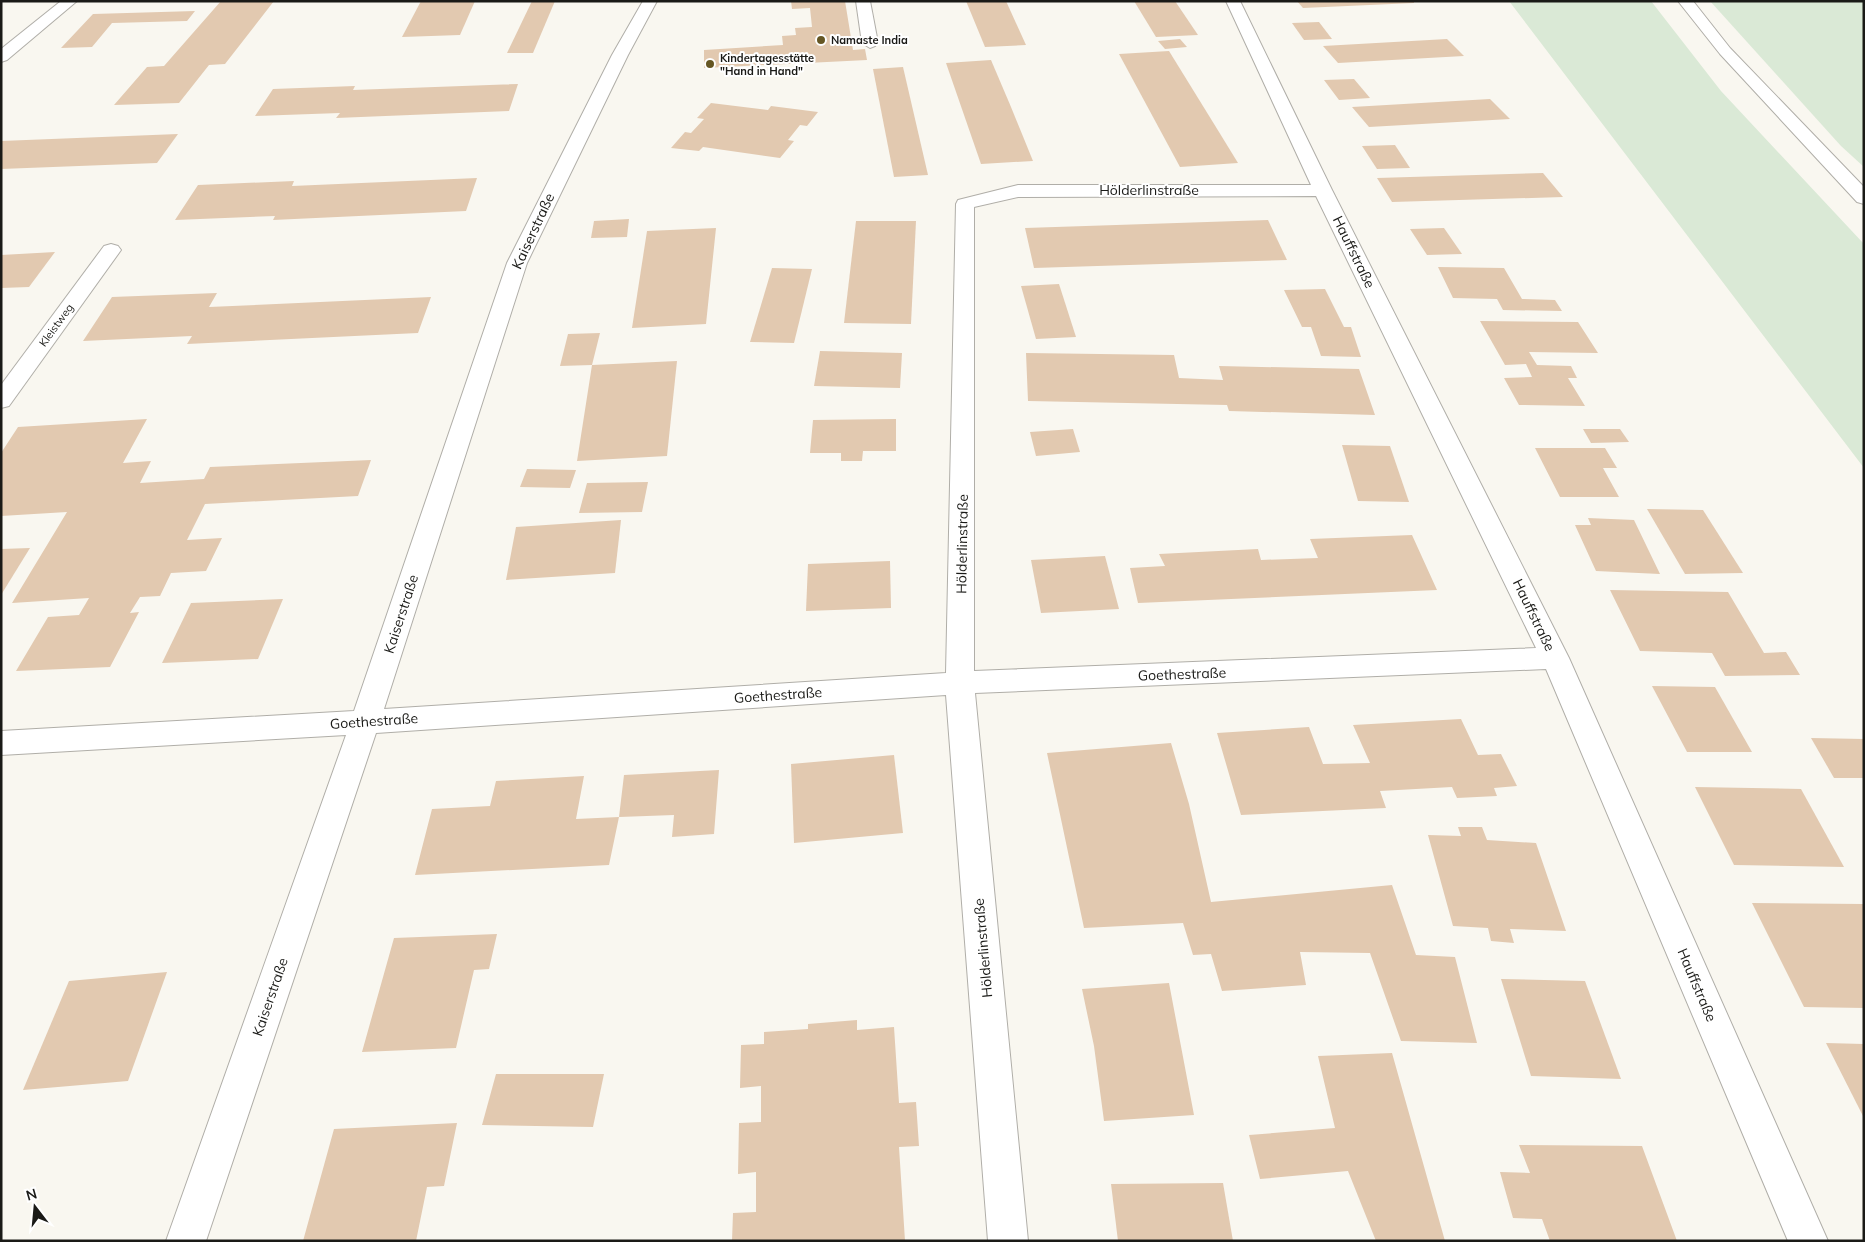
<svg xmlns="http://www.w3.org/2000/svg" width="1865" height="1242" viewBox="0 0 1865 1242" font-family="Mulish,sans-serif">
  <rect width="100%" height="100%" fill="#f9f7f0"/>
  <!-- green -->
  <g fill="#dae9d6">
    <polygon points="1509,1 1651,1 1721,91 1864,244 1864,468"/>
    <polygon points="1710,1 1864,1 1864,167 1841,146"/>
  </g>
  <!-- building -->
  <g fill="#e2c9b0">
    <polygon points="221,1 274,1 225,64 209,65 179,103 114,105 147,67 164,66"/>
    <polygon points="421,1 475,1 460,35 402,37"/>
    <polygon points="532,1 555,1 533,53 507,53"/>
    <polygon points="791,1 845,1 853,50 865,49 867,60 704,68 704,50 783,45 782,36 796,35 795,28 812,27 810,8 792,9"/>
    <polygon points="966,1 1006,1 1026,45 985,47"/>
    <polygon points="1134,1 1175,1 1198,35 1156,37"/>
    <polygon points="1297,1 1414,1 1414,3 1303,8"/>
    <polygon points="195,11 187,21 112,23 92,47 61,48 93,14"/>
    <polygon points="1319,22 1332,39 1304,40 1292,23"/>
    <polygon points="1180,39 1187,47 1165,49 1158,41"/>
    <polygon points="1447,39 1464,56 1338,63 1323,46"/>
    <polygon points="1169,51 1219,132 1238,163 1180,167 1119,54"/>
    <polygon points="991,60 1011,107 1033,161 981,164 946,63"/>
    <polygon points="903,67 928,175 894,177 873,69"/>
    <polygon points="1354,79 1370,98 1339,100 1324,80"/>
    <polygon points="518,84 509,111 336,118 340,113 255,116 273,89 355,86 353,90"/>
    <polygon points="1490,99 1510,119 1369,127 1352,107"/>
    <polygon points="711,103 768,110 771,106 818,112 807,126 800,125 788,140 794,141 780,158 703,147 699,151 671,148 685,132 691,133 704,119 697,118"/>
    <polygon points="178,134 157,163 1,169 1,141"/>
    <polygon points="1395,145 1410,168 1377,169 1362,146"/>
    <polygon points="1543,173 1563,197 1392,202 1377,178"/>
    <polygon points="477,178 466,211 273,220 275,216 175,220 198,185 294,181 292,186"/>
    <polygon points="629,219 627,237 591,238 594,221"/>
    <polygon points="1268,220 1287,260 1034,268 1025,228"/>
    <polygon points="856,221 916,221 911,324 844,323"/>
    <polygon points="716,228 706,324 632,328 647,231"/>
    <polygon points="1444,228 1462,254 1427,255 1410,229"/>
    <polygon points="55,252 29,287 1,288 1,255"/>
    <polygon points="1438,267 1504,268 1522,299 1555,300 1562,311 1503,310 1497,299 1453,298"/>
    <polygon points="772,268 812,269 794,343 750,342"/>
    <polygon points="1059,284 1076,337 1036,339 1021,286"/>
    <polygon points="1325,289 1344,327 1351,327 1361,357 1321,356 1311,327 1302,327 1284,290"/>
    <polygon points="217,293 209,307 431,297 418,333 187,344 192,336 83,341 112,297"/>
    <polygon points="1480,321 1578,322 1598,353 1529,352 1537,365 1571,366 1577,378 1568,378 1585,406 1519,405 1504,378 1532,377 1526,364 1505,365"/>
    <polygon points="600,333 592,365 560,366 568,334"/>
    <polygon points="820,351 902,353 900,388 814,386"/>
    <polygon points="1026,353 1174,355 1179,378 1223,380 1219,366 1359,369 1375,415 1229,411 1227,405 1028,401"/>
    <polygon points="677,361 667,456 577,461 592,365"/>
    <polygon points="147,419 123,463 151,461 140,483 204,479 210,467 371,460 358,496 205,504 187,540 222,538 206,571 171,573 160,596 140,597 130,613 139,612 110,667 16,671 48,617 79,615 89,598 12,603 67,512 1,516 1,453 18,427"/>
    <polygon points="896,419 896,451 863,451 862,461 841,461 841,453 810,453 813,420"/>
    <polygon points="1073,429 1080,452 1036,456 1030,432"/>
    <polygon points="1583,429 1620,429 1629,442 1591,443"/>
    <polygon points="1342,445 1390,446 1409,502 1358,501"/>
    <polygon points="1535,448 1605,448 1617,468 1603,468 1619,497 1560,497"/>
    <polygon points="527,469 576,470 570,488 520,487"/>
    <polygon points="648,482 642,512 579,513 587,483"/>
    <polygon points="1647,509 1703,510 1743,573 1685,574"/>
    <polygon points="1588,518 1634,520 1660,574 1596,571 1575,525 1591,525"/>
    <polygon points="621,520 615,573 506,580 516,527"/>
    <polygon points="1412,535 1437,590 1138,603 1130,568 1165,566 1159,554 1258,549 1261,560 1318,558 1310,539"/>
    <polygon points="30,548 1,595 1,549"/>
    <polygon points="1105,556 1119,609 1041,613 1031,560"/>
    <polygon points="890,561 891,608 806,611 808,564"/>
    <polygon points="1610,590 1728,592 1764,653 1786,652 1800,675 1725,676 1712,653 1640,651"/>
    <polygon points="283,599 258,659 162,663 191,603"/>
    <polygon points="1652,686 1715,687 1752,752 1687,752"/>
    <polygon points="1461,719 1478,755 1501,754 1517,786 1494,788 1497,796 1457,798 1452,787 1380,791 1386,808 1241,815 1217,733 1309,727 1323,764 1370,763 1353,725"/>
    <polygon points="1811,738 1864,739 1864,778 1834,778"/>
    <polygon points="1171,743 1189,804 1211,902 1392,885 1416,955 1455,957 1477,1043 1401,1041 1370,953 1300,952 1306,985 1222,991 1211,954 1193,955 1183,923 1084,928 1047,753"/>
    <polygon points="894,755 903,833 794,843 791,764"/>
    <polygon points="719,770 714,834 672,837 674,815 619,817 624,775"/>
    <polygon points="584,776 576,819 619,817 609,865 415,875 432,809 490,806 496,781"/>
    <polygon points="1695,787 1801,789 1844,867 1734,865"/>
    <polygon points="1458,827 1482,827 1487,840 1536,843 1566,931 1510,929 1514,943 1491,941 1488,928 1453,926 1428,835 1461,836"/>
    <polygon points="1752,903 1864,904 1864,1008 1804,1007"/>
    <polygon points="497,934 489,969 474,970 456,1048 362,1052 394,938"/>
    <polygon points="167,972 128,1081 23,1090 69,981"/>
    <polygon points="1501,979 1585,981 1621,1079 1531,1076"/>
    <polygon points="1169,983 1194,1115 1104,1121 1094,1046 1082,989"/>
    <polygon points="857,1020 857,1030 894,1027 899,1103 916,1102 919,1146 899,1147 905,1241 732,1241 733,1213 756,1212 756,1172 738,1174 739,1123 761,1122 761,1086 740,1088 741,1045 764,1044 764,1032 808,1029 808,1024"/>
    <polygon points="1826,1043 1864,1044 1864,1118"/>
    <polygon points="1392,1053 1445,1241 1376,1241 1348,1171 1260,1179 1249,1135 1335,1128 1318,1056"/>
    <polygon points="496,1074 604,1074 593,1127 482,1125"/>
    <polygon points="457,1123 444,1186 427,1187 416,1241 303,1241 334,1129"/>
    <polygon points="1519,1145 1642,1146 1677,1241 1550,1241 1542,1219 1513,1218 1500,1172 1530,1173"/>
    <polygon points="1223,1183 1233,1241 1118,1241 1111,1184"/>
  </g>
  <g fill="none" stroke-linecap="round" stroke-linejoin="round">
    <!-- minor casing -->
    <g stroke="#b0aea8" stroke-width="2">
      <g id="minor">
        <polygon points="61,1 77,1 7,60 1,62 1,49"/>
        <path d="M643,1H657L628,55L527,263L384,709L946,673L956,204L958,200L1018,185H1311L1226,1H1240L1332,190L1569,658L1828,1241H1788L1546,669L975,693L1028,1241H988L946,695L376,733L206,1241H166L346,735L1,755V731L354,711L507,263L612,55ZM1316,196L1536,648L974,671V207L1018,197Z"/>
        <polygon points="856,1 870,1 878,43 875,46 870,48 862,43"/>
        <polygon points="111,244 118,246 121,250 9,406 1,408 1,385 104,246"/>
      </g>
    </g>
    <!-- major casing -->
    <g stroke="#b0aea8" stroke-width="2">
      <polygon id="major" points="1678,1 1693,1 1730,48 1864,187 1864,204 1857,202 1720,54"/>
    </g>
    <!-- minor -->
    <use href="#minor" fill="#fff" fill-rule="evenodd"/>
    <!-- major -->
    <use href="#major" fill="#fff" fill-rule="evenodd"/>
  </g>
  <!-- markers -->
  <g fill="#655623" stroke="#fff" stroke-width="2">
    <circle cx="821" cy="40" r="5"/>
    <circle cx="710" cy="64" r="5"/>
  </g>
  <g text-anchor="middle" stroke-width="4" stroke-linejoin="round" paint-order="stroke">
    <!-- far-poi labels -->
    <g font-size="11" font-weight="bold" fill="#1a1a17" stroke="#fff" text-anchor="start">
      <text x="831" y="44">Namaste India</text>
      <text x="720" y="62">Kindertagesstätte<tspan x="720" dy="13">"Hand in Hand"</tspan></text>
    </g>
    <!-- far-street labels -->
    <g font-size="11" fill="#1a1a17" stroke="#fff">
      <text transform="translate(56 325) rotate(-54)" y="4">Kleistweg</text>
    </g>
    <!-- street labels -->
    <g font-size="14" fill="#1a1a17" stroke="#fff">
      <text x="1149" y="195">Hölderlinstraße</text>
      <text transform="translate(533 231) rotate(-65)" y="5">Kaiserstraße</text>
      <text transform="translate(1354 252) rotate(64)" y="5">Hauffstraße</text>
      <text transform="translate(962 544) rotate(-89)" y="5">Hölderlinstraße</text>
      <text transform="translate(401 614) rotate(-72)" y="5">Kaiserstraße</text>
      <text transform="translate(1534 615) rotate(64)" y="5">Hauffstraße</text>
      <text transform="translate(1182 674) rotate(-2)" y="5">Goethestraße</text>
      <text transform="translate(778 695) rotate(-4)" y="5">Goethestraße</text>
      <text transform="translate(374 721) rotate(-4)" y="5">Goethestraße</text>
      <text transform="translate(983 948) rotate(-95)" y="5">Hölderlinstraße</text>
      <text transform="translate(1697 985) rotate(67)" y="5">Hauffstraße</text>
      <text transform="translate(270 997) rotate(-71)" y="5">Kaiserstraße</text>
    </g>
  </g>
  <!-- border -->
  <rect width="1865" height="1242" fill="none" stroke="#1a1a17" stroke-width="5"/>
  <!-- north arrow -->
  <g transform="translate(35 1207) rotate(344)" stroke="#ffffff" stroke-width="4" paint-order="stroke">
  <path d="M0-4L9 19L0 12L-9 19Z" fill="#1a1a17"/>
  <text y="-8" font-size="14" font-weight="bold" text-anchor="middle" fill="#1a1a17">N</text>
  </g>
</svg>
